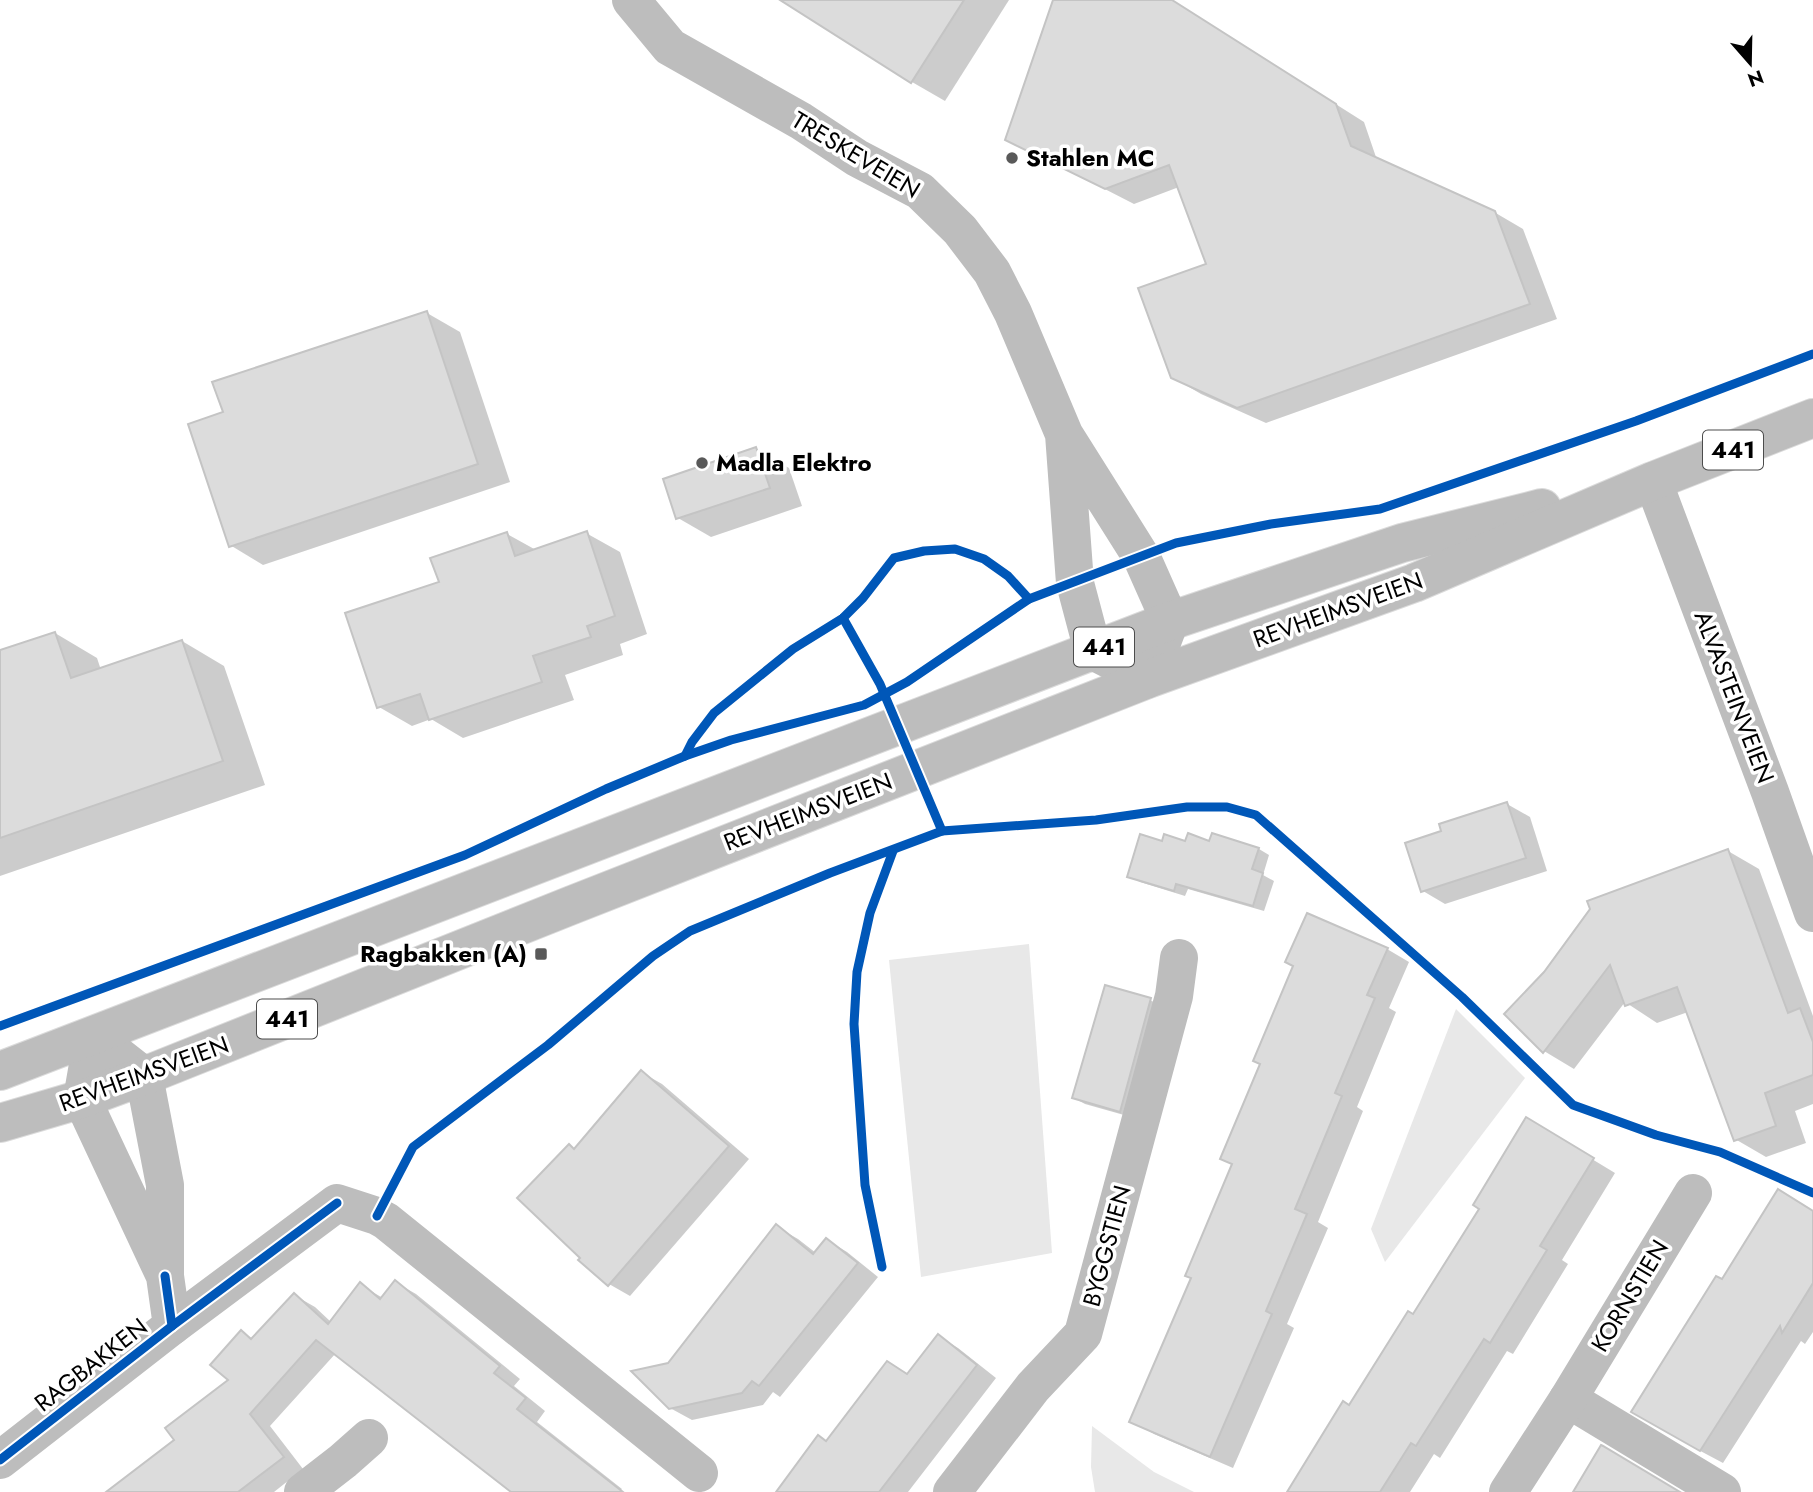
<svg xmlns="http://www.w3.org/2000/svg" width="1813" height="1492" viewBox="0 0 1813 1492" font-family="Jost,sans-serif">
  <rect width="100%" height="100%" fill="#fff"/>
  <!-- green -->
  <g fill="#e8e8e8">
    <polygon points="1029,944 1052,1253 921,1277 889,960"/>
    <polygon points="1456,1009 1525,1078 1385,1262 1371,1229"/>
    <polygon points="1092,1426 1154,1472 1194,1492 1095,1492 1091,1467"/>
  </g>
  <!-- shadow -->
  <g fill="#0003">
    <polygon points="804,0 1009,0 945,101 912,82"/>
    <polygon points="1054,0 1171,0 1364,122 1377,160 1494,212 1523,229 1557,319 1266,423 1201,394 1172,377 1208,265 1179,187 1134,204 1007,139"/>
    <polygon points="427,313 460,332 510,482 263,565 230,545 225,414"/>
    <polygon points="756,449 789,468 802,506 711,537 678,518"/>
    <polygon points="586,533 620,552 647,634 620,644 623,655 565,675 574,700 463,738 431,719 412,726 379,707 441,583 507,534 536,550"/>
    <polygon points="55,633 97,658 101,670 182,641 224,666 265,785 0,876 0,652"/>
    <polygon points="1507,804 1530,817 1547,871 1445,904 1423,891 1443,832"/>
    <polygon points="1213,835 1259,849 1269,855 1263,875 1274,881 1264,911 1188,889 1185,896 1140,882 1129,876 1163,843 1210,843"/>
    <polygon points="1728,851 1759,869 1813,1016 1813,1104 1795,1111 1806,1143 1766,1157 1735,1139 1688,1012 1657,1023 1625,1002 1574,1069 1544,1051 1506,1014"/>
    <polygon points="1387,949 1409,962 1389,1008 1396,1012 1357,1107 1363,1111 1318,1222 1328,1228 1287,1324 1294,1328 1233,1468 1154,1434 1132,1421 1193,1279 1234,1165 1222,1158"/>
    <polygon points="1150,1000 1161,1006 1131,1117 1085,1104 1074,1098"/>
    <polygon points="641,1072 662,1084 749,1159 630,1296 609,1284 575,1150"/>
    <polygon points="1549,1133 1615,1173 1562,1260 1568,1264 1513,1354 1507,1351 1440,1458 1434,1454 1410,1492 1289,1492"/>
    <polygon points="1813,1212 1813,1332 1805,1344 1801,1341 1723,1463 1691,1446 1722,1282"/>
    <polygon points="777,1227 798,1239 816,1253 827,1240 847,1252 878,1277 780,1397 773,1392 763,1405 692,1420 670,1408 669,1364"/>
    <polygon points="395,1282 416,1294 520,1379 514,1386 545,1411 537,1422 622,1489 619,1492 514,1492 336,1353 270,1426 303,1469 274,1492 109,1492 177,1440 231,1380 241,1332 253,1339 294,1295 315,1307 331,1322 360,1285 383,1298"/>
    <polygon points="938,1336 958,1348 996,1378 908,1492 778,1492 827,1442 908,1376"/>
  </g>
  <!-- building -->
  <g fill="#dcdcdc" stroke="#c4c4c4" stroke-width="2">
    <polygon points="780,0 964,0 911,83"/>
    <polygon points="1053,0 1172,0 1336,104 1351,146 1495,211 1530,304 1237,408 1171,378 1138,288 1206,264 1169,165 1105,189 1005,140"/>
    <polygon points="427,311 478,464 229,547 188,424 223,412 212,382"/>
    <polygon points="756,447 770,488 676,519 663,479"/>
    <polygon points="587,531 615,616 587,626 591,637 533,656 542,682 429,720 420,694 377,708 345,613 439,582 430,558 507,532 515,556"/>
    <polygon points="55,632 71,678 182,640 223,761 0,838 0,650"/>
    <polygon points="1507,802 1526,858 1421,892 1405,843 1441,831 1439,824"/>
    <polygon points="1188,833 1209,841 1212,833 1259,848 1252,869 1263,873 1253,906 1176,884 1174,891 1127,877 1140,834 1162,841 1164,834 1185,841"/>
    <polygon points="1728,849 1788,1013 1800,1008 1813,1042 1813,1075 1765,1093 1776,1126 1734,1141 1677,987 1625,1006 1610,965 1543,1053 1504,1014 1544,972 1590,909 1587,901"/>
    <polygon points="1307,913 1388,948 1367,995 1375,998 1335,1093 1342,1096 1295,1209 1307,1214 1266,1311 1272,1314 1210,1457 1129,1422 1191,1278 1185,1276 1232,1164 1220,1159 1260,1064 1253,1061 1293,966 1285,962"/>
    <polygon points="1105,985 1151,998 1120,1112 1072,1098"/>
    <polygon points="641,1070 729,1146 608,1286 578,1260 580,1258 517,1198 569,1144 574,1149"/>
    <polygon points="1526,1117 1594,1158 1540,1246 1547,1250 1490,1343 1484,1339 1416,1446 1411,1443 1380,1492 1287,1492 1343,1401 1349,1405 1408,1311 1413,1314 1479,1209 1473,1205"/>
    <polygon points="1778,1189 1813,1211 1813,1283 1782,1333 1780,1326 1700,1451 1631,1412 1716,1276 1722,1279"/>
    <polygon points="776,1224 813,1254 826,1238 858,1263 759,1386 752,1381 742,1393 669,1409 631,1371 668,1363"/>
    <polygon points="395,1280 500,1366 494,1373 526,1398 517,1409 623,1492 511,1492 316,1340 250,1414 284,1457 238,1492 106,1492 174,1440 165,1428 228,1380 210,1365 241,1330 251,1339 294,1293 328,1324 360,1282 380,1299"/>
    <polygon points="938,1334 977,1365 879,1492 776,1492 818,1435 826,1441 887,1361 907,1374"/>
    <polygon points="1601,1445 1603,1446 1680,1492 1573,1492"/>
  </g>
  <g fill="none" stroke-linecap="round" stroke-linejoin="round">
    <!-- primary casing -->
    <g stroke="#dbdbdb" stroke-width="40">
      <g id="primary">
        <polyline points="0,1071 1170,621 1402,543 1542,508"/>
        <polyline points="0,1123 82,1099 144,1076 572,905 1148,679 1414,583 1653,481 1813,418"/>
      </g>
    </g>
    <!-- minor -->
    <g stroke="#bdbdbd" stroke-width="38">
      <polyline points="631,0 670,47 801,121 857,158 920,191 960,230 992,272 1013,313 1064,434 1142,558 1170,621 1148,679 1093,651 1075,583 1064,434"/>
      <polyline points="1653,481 1770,792 1813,913"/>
      <polyline points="172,1326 337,1203 377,1216 386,1221 699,1473"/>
      <polyline points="1568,1399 1722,1492"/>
      <polyline points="303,1492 343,1461 369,1438"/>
      <polyline points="952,1492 1033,1387 1083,1334 1174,996 1179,958"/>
      <polyline points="1508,1492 1568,1399 1693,1193"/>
    </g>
    <!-- tertiary -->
    <polyline stroke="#bdbdbd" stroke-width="38" points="0,1460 172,1326 165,1276 165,1185 144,1076 93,1036 82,1099 165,1276"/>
    <!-- primary -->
    <use href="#primary" stroke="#bdbdbd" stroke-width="38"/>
    <!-- cycleway casing -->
    <g stroke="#fff" stroke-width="13">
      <g id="cycleway">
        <polyline points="843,618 880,684 942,831"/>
        <polyline points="685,756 692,742 714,713 793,649 843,618 863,598 894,558 924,551 955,549 984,559 1008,576 1029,599"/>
        <polyline points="0,1026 465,855 606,789 685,756 731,740 864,705 907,682 1029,599 1176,543 1271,524 1380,509 1636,421 1813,354"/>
        <polyline points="377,1216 413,1147 548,1045 653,956 690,931 830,873 942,831 1096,820 1187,807 1227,807 1256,815 1462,997 1573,1105 1656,1135 1720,1152 1813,1193"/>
        <polyline points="882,1267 865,1185 854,1024 857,972 870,913 893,851"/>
        <polyline points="172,1326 337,1203"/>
        <polyline points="0,1460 172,1326 165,1276"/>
      </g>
    </g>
    <!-- cycleway -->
    <use href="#cycleway" stroke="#0057b8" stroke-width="9"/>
  </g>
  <!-- markers -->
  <g fill="#595959" stroke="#fff" stroke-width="2.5">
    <circle cx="1012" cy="158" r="7"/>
    <circle cx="702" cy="463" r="7"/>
    <rect x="534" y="947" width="14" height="14" rx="3.5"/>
  </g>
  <g text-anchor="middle" stroke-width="7" stroke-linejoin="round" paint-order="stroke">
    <!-- shield labels -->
    <g fill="#fff" stroke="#4c4c4c" stroke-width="2">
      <rect x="1703" y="430.5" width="60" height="39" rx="5"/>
      <rect x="1074" y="627.5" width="60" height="39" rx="5"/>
      <rect x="257" y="999.5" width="60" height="39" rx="5"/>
    </g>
    <g font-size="23" font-weight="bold" fill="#000">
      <text x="1733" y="458">441</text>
      <text x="1104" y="655">441</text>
      <text x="287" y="1027">441</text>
    </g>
    <!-- street labels -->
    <g font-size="24" fill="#000" stroke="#fff">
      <text transform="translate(856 155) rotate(31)" y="8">TRESKEVEIEN</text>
      <text transform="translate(1338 610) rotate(-20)" y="8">REVHEIMSVEIEN</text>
      <text transform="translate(1734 697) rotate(69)" y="8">ALVASTEINVEIEN</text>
      <text transform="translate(808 812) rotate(-21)" y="8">REVHEIMSVEIEN</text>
      <text transform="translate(144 1074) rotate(-20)" y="8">REVHEIMSVEIEN</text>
      <text transform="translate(1107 1246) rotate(-75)" y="8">BYGGSTIEN</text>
      <text transform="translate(1630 1296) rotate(-59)" y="8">KORNSTIEN</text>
      <text transform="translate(91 1365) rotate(-38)" y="8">RAGBAKKEN</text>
    </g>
    <!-- poi labels -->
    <g font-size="24" font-weight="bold" fill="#000" stroke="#fff" text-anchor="start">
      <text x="1026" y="166">Stahlen MC</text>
      <text x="716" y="471">Madla Elektro</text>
      <text x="527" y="962" text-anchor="end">Ragbakken (A)</text>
    </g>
  </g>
  <!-- north arrow -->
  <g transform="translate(1750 63) rotate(160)" stroke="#ffffff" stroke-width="5" paint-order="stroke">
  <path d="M0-5L12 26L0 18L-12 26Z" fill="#000000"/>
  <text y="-10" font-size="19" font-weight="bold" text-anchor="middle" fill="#000000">N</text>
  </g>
</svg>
